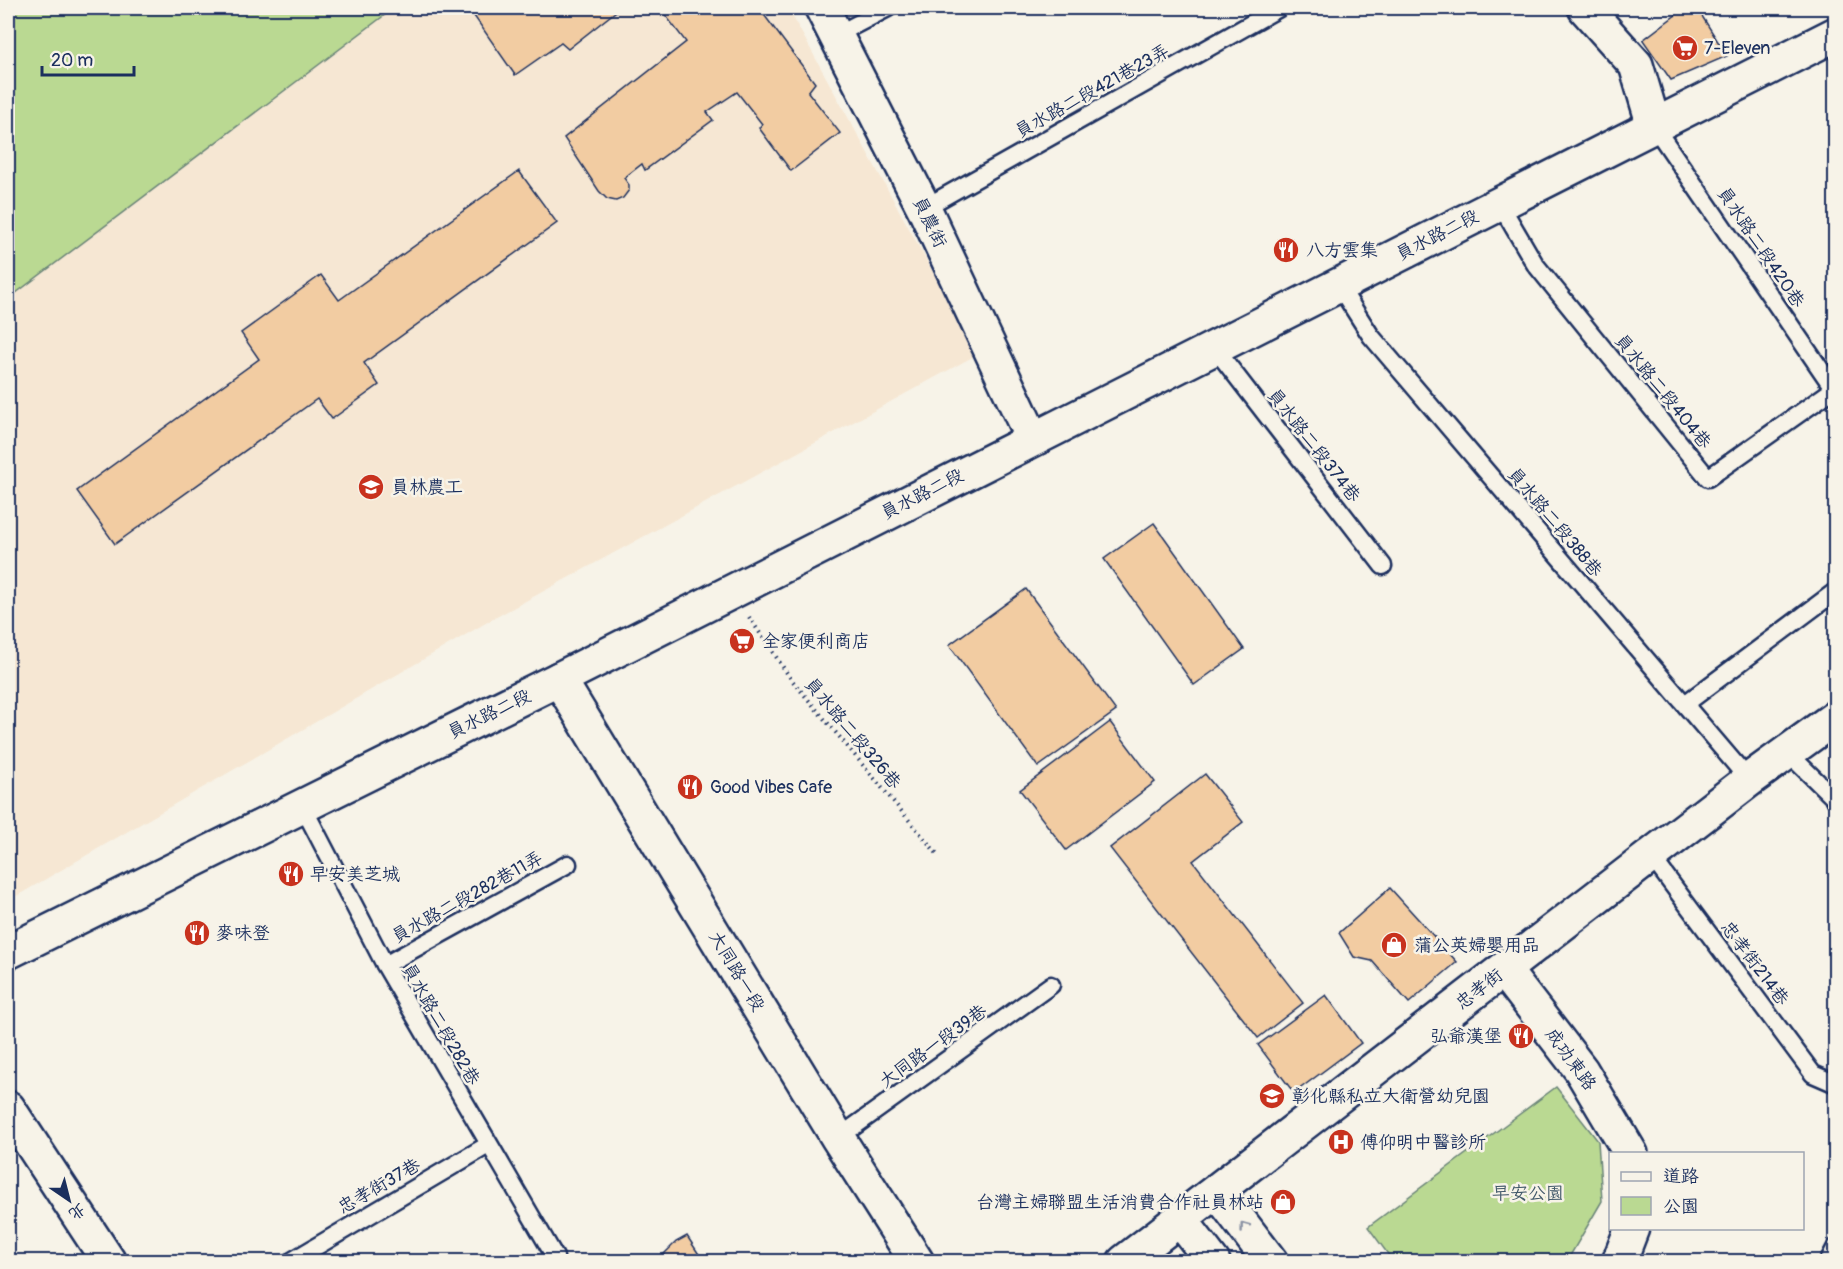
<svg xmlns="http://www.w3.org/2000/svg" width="1843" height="1269" viewBox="0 0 1843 1269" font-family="Pangolin,'LXGW WenKai TC',sans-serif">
  <rect width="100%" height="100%" fill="#f7f3e8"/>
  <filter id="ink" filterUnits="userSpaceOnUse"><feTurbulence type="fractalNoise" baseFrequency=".0167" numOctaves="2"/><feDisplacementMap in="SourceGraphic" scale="12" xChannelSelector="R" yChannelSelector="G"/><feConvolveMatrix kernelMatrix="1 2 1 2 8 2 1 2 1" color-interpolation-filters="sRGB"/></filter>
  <g filter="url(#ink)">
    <!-- built -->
    <polygon fill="#f6e7d3" points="8,8 788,8 978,354 491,620 8,901"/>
    <!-- green -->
    <g fill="#bad992" stroke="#6a8478" stroke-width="1.5">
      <polygon points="8,8 394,8 8,299"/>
      <polygon points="1556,1087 1598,1141 1602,1201 1567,1261 1393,1261 1368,1227"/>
    </g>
    <!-- building -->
    <g fill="#f2cca2" stroke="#1b2f5e" stroke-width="1.5">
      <polygon points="485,8 620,8 568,49 561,43 515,75 474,16"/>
      <polygon points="660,8 759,8 815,83 808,92 840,133 791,171 759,128 762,124 737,92 707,112 713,120 645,170 642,164 624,178 629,185 629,190 623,198 616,201 607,199 599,191 564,138 686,42"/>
      <polygon points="1685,8 1697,8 1727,56 1671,80 1643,40"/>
      <polygon points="519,171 557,223 364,363 379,385 332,419 317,399 115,544 77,491 259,359 241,333 321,275 339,300"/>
      <polygon points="1154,523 1244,649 1194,685 1104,559"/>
      <polygon points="1026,589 1116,711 1038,767 949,645"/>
      <polygon points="1110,722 1155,782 1066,850 1020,790"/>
      <polygon points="1205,774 1243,822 1193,861 1303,1003 1258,1038 1110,848"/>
      <polygon points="1390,888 1457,962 1409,1003 1372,961 1354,957 1339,933"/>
      <polygon points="1326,995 1361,1043 1294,1093 1258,1045"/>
      <polygon points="687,1236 704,1262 656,1262 676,1242"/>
    </g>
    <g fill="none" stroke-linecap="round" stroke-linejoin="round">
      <!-- lane casing -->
      <g stroke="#1b2f5e" stroke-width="21">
        <g id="lane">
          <polyline points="836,35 888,8"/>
          <polyline points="1654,126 1834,389 1836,388"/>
          <polyline points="1500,204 1535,264 1708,478 1834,389"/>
          <polyline points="924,208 1279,8"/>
          <polyline points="1338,284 1371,336 1749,780"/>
          <polyline points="1214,347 1383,566"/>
          <polyline points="1685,704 1836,591"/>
          <polyline points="1787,752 1836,800"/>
          <polyline points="302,805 385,965 555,1257"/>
          <polyline points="1651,856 1813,1074 1836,1084"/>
          <polyline points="385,965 568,864"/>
          <polyline points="838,1138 1051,985"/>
          <polyline points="290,1262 488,1145"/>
          <polyline points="1828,1262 1836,1247"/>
        </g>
      </g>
      <!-- street casing -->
      <g stroke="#1b2f5e" stroke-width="38">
        <g id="street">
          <polyline points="822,8 924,208 1032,438"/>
          <polyline points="1585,8 1636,65 1654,126"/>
          <polyline points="559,679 838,1138 917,1262"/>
          <polyline points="8,952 559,679 1836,34"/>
          <polyline points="1504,970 1581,1070 1631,1154"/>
          <polyline points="8,1108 109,1262"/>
          <polyline points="1217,1191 1271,1262"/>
          <polyline points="1180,1219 1213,1262"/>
          <polyline points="1124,1262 1749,780 1836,717"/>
          <polyline points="1619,1262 1632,1228"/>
        </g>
      </g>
      <!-- path -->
      <polyline stroke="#1b2f5e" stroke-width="4" stroke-dasharray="1.5 4.5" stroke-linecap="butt" points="749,617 791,679 939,856"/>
      <!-- lane -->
      <use href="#lane" stroke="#f7f3e8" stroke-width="16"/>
      <!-- street -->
      <use href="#street" stroke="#f7f3e8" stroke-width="33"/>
    </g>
    <!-- one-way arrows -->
    <defs><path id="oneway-chevron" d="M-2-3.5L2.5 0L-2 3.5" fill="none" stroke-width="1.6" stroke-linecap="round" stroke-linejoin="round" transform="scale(1.5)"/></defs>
    <use stroke="#8991a3" href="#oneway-chevron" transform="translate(1244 1226) rotate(-127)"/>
  </g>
  <!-- icons -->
  <defs>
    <g id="supermarket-disc" transform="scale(1.35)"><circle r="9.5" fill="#c8321e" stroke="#f7f3e8"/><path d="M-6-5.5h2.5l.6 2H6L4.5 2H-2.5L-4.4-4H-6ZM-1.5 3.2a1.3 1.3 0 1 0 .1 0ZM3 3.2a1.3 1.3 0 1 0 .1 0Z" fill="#fff"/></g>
    <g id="restaurant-disc" transform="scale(1.35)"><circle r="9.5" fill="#c8321e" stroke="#f7f3e8"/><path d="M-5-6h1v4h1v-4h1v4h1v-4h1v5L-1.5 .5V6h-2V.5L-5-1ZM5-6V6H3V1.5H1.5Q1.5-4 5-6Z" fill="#fff"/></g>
    <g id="school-disc" transform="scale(1.35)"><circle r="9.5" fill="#c8321e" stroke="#f7f3e8"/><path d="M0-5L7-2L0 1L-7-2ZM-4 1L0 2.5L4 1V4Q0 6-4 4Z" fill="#fff"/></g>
    <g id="shop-disc" transform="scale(1.35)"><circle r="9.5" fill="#c8321e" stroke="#f7f3e8"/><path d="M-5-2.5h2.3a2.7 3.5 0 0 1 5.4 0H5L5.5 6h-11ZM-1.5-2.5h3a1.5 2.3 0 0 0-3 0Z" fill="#fff"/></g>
    <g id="hospital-disc" transform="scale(1.35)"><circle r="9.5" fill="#c8321e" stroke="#f7f3e8"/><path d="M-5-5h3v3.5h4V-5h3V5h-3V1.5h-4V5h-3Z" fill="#fff"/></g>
  </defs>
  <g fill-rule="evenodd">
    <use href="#supermarket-disc" x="1685" y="48"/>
    <use href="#restaurant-disc" x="1286" y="250"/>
    <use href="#school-disc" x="371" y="487"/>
    <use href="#supermarket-disc" x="742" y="641"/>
    <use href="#restaurant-disc" x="690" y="787"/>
    <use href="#restaurant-disc" x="291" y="874"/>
    <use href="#restaurant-disc" x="197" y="933"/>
    <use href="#shop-disc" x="1394" y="945"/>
    <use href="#restaurant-disc" x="1521" y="1036"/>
    <use href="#school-disc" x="1272" y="1096"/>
    <use href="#hospital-disc" x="1341" y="1142"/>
    <use href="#shop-disc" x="1283" y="1202"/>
  </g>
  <g text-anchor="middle" stroke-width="5" stroke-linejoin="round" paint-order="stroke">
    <!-- poi labels -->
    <g font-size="18" fill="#1b2f5e" stroke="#f7f3e8" text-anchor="start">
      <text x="1704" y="54">7-Eleven</text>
      <text x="1306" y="256">八方雲集</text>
      <text x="391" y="493">員林農工</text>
      <text x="762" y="647">全家便利商店</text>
      <text x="710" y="793">Good Vibes Cafe</text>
      <text x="310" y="880">早安美芝城</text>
      <text x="216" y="939">麥味登</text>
      <text x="1414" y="951">蒲公英婦嬰用品</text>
      <text x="1502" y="1042" text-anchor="end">弘爺漢堡</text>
      <text x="1292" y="1102">彰化縣私立大衛營幼兒園</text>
      <text x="1360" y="1148">傅仰明中醫診所</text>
      <text x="1264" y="1208" text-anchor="end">台灣主婦聯盟生活消費合作社員林站</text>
    </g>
    <!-- street labels -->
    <g font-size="18" fill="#1b2f5e" stroke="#f7f3e8">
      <text transform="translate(1092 91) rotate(-29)" y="6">員水路二段421巷23弄</text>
      <text transform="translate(930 222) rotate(64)" y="6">員農街</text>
      <text transform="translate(1437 235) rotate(-27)" y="6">員水路二段</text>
      <text transform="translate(1761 247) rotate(56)" y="6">員水路二段420巷</text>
      <text transform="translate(1663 391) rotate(51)" y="6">員水路二段404巷</text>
      <text transform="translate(1314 445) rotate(52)" y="6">員水路二段374巷</text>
      <text transform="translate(922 494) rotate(-27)" y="6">員水路二段</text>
      <text transform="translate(1555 522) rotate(50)" y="6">員水路二段388巷</text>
      <text transform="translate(489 714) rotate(-26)" y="6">員水路二段</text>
      <text transform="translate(853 733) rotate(50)" y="6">員水路二段326巷</text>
      <text transform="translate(467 897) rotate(-29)" y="6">員水路二段282巷11弄</text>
      <text transform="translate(1755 963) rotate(53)" y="6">忠孝街214巷</text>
      <text transform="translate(737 971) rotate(59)" y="6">大同路一段</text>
      <text transform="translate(1479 989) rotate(-38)" y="6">忠孝街</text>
      <text transform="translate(441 1024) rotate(60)" y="6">員水路二段282巷</text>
      <text transform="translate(933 1046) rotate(-36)" y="6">大同路一段39巷</text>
      <text transform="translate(1571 1059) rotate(54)" y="6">成功東路</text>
      <text transform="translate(379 1186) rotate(-30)" y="6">忠孝街37巷</text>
    </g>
    <!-- park labels -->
    <g font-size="18" fill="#435a6b" stroke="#f7f3e8">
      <text x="1528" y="1199">早安公園</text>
    </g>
  </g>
  <!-- margin -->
  <rect width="1843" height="1269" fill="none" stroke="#f7f3e8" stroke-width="30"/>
  <rect x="15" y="15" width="1813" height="1239" fill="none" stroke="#1b2f5e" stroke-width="2" filter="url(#ink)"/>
  <!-- legend -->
  <rect x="1609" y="1152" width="195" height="78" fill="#f7f3e8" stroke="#9fa5b1" stroke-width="1.5"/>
  <rect x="1621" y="1172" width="30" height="9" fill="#f7f3e8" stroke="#9fa5b1" stroke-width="1.5"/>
  <text x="1663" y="1182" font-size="18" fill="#1b2f5e">道路</text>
  <rect x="1621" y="1197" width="30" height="18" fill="#bad992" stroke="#9fa5b1" stroke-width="1.5"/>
  <text x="1663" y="1212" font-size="18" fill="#1b2f5e">公園</text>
  <!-- north arrow -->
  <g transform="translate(69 1200) rotate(145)" stroke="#f7f3e8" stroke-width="4.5" paint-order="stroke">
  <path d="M0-4.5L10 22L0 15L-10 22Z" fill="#1b2f5e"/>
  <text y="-9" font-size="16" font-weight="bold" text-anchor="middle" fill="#1b2f5e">北</text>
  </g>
  <!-- scale -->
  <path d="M42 66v9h92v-9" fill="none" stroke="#1b2f5e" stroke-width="3"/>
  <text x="51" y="66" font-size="18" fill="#1b2f5e" stroke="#f7f3e8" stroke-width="4.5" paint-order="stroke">20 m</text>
</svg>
